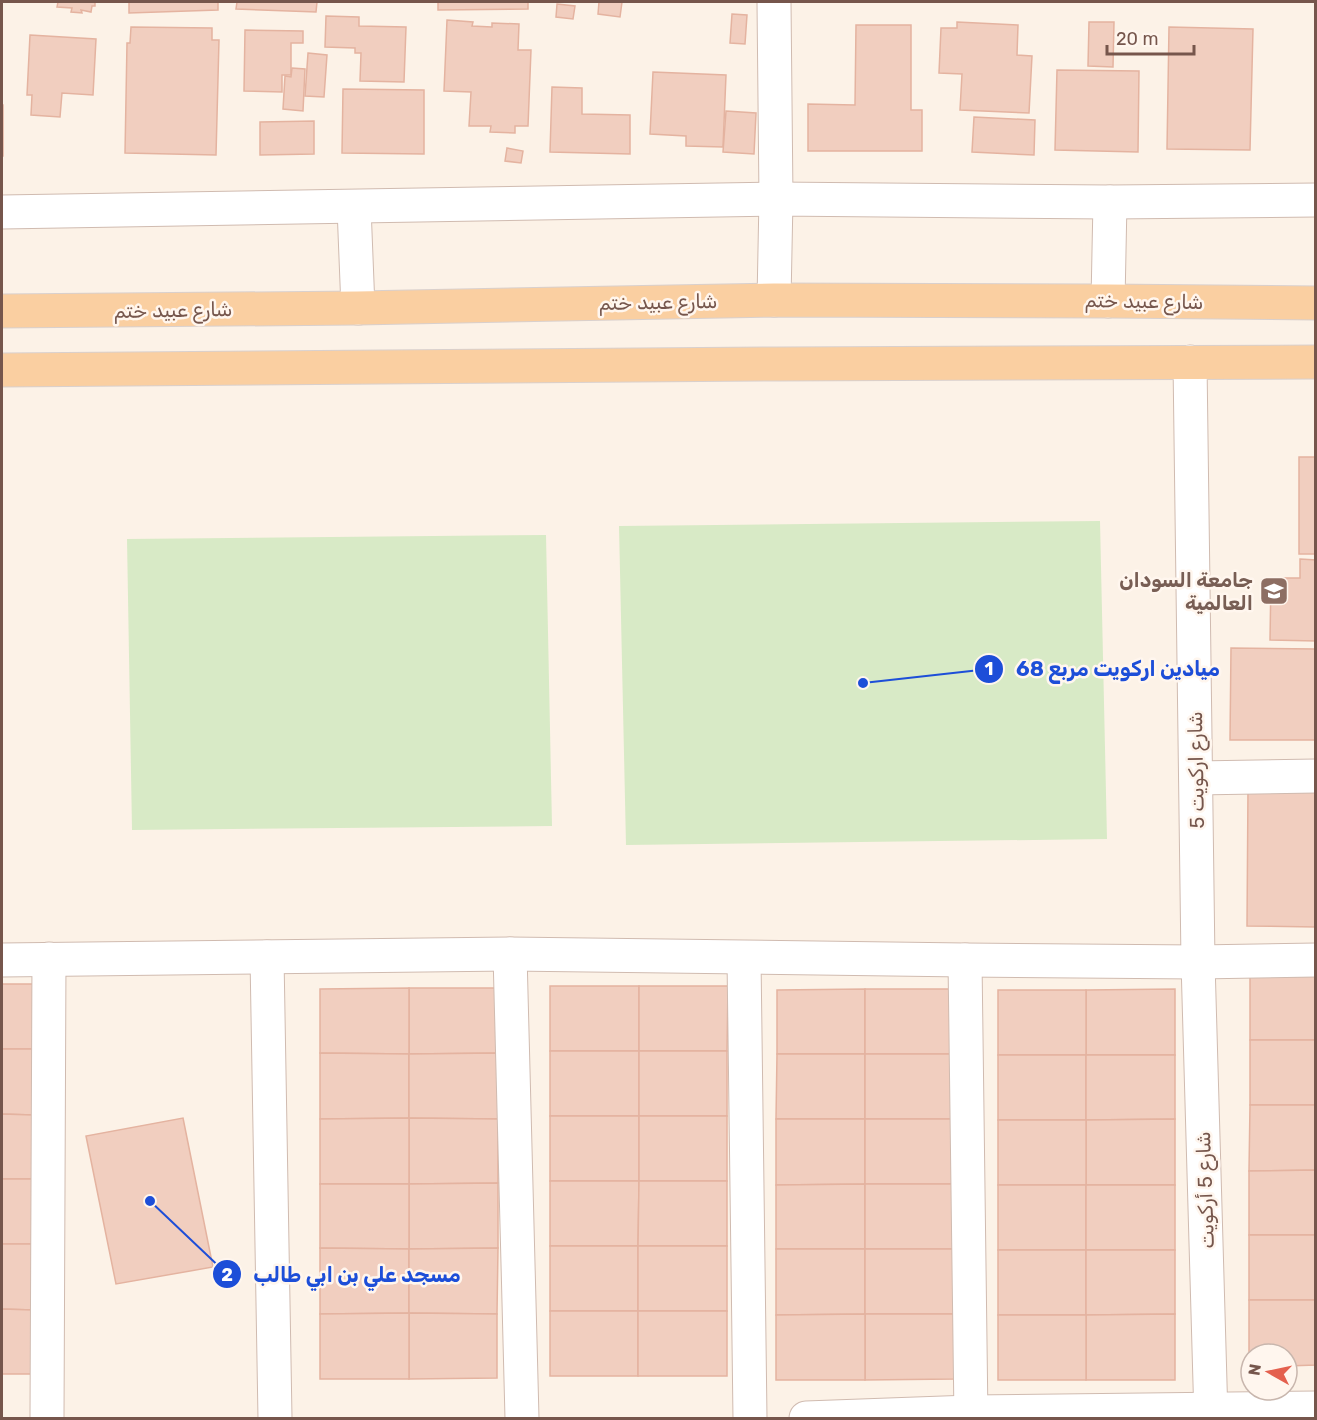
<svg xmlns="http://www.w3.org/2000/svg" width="1317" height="1420" viewBox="0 0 1317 1420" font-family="Rubik,'Noto Sans Arabic',sans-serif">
  <rect width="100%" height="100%" fill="#fcf2e7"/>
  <!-- green -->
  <g fill="#d8eac6">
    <polygon points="1100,521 1107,839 626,845 619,526"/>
    <polygon points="546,535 552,826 132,830 127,539"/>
  </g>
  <!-- building -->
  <g fill="#f1cebf" stroke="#e4b3a0" stroke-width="1.5">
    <polygon points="58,2 95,2 95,6 92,6 91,12 81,10 82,13 71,12 72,8 57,7"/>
    <polygon points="129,2 218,2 218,10 129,13"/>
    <polygon points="237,2 317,2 316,12 236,9"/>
    <polygon points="438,2 528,2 528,9 438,10"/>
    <polygon points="599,2 622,2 620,17 598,14"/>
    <polygon points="557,4 575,6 573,19 556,17"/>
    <polygon points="732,14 747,15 745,44 730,43"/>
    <polygon points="326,16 359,17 359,26 406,27 404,82 360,81 361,53 355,53 355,48 325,47"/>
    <polygon points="447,20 473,22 472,26 492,27 492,23 519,24 518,50 531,50 528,126 515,126 515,133 490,132 491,126 469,126 471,92 444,91"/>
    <polygon points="957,22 1018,25 1017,55 1032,56 1029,113 960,110 962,74 939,73 941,28 957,28"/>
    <polygon points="1089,22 1114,22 1113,67 1088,66"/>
    <polygon points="856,25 911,25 911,110 922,110 922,151 808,151 808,104 855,105"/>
    <polygon points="131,27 212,28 212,40 219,40 216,155 125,153 127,43 130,43"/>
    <polygon points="1169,27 1253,29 1250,150 1167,149"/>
    <polygon points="245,30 303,31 303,43 291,43 291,75 282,75 282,92 244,91"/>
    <polygon points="30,35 96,39 93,95 62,93 60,117 31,115 32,95 27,95"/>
    <polygon points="308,53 327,55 324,97 305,96"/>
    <polygon points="292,68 305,69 303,111 283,109 285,76 291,77"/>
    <polygon points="1057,70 1139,71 1138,152 1055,150"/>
    <polygon points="653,72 726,75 723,147 686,146 686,136 650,134"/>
    <polygon points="552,87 582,88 582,114 630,115 630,154 550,152"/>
    <polygon points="343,89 424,90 424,154 342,153"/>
    <rect x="2" y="105" width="1" height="51"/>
    <polygon points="726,111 756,113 754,154 723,152"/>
    <polygon points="974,117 1035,120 1034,155 972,152"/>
    <polygon points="314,121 314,154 260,155 260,122"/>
    <polygon points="507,148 523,151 521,163 505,161"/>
    <rect x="1299" y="457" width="17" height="97"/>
    <polygon points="1300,559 1316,560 1316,641 1270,640 1271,578 1300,578"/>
    <polygon points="1231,648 1316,649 1316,740 1230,740"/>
    <polygon points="1248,788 1316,788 1316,927 1247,926"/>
    <rect x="1250" y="975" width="66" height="65"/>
    <rect x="2" y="984" width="31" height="65"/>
    <rect x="550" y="986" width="89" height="65"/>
    <polygon points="639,986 728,986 727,1051 639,1051"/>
    <polygon points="409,988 498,988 498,1053 409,1054"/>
    <polygon points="409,988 409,1054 320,1053 320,989"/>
    <polygon points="865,989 865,1054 777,1054 777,990"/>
    <rect x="865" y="989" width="89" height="65"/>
    <polygon points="1175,989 1175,1055 1086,1055 1086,990"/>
    <rect x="998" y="990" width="88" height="65"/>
    <rect x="1250" y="1040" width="66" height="65"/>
    <polygon points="2,1049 33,1049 33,1115 2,1114"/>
    <rect x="550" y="1051" width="89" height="65"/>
    <rect x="639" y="1051" width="88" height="65"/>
    <polygon points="320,1053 409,1054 409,1118 320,1119"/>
    <polygon points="498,1053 498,1119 409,1118 409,1054"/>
    <polygon points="777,1054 865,1054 865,1119 776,1119"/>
    <rect x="865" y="1054" width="89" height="65"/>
    <rect x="998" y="1055" width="88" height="65"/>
    <polygon points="1086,1055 1175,1055 1175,1119 1086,1120"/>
    <polygon points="1250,1105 1316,1105 1316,1170 1249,1171"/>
    <polygon points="2,1114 33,1115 33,1179 2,1179"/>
    <rect x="550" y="1116" width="89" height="65"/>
    <rect x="639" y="1116" width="88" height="65"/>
    <polygon points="183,1118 213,1267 116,1284 86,1136"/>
    <polygon points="409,1118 498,1119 498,1183 409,1184"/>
    <polygon points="409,1118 409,1184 320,1184 320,1119"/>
    <polygon points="776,1119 865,1119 865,1184 776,1185"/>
    <rect x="865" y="1119" width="89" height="65"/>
    <polygon points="1175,1119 1175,1185 1086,1185 1086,1120"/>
    <rect x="998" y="1120" width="88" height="65"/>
    <polygon points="1316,1170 1316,1235 1249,1235 1249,1171"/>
    <rect x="2" y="1179" width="31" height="65"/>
    <polygon points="550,1181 639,1181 638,1246 550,1246"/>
    <polygon points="639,1181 727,1181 727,1246 638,1246"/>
    <polygon points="498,1183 498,1248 409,1249 409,1184"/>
    <polygon points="320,1184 409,1184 409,1249 320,1248"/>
    <polygon points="865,1184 865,1249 776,1249 776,1185"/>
    <rect x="865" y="1184" width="89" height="65"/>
    <rect x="998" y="1185" width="88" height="65"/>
    <rect x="1086" y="1185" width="89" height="65"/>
    <rect x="1249" y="1235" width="67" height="65"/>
    <polygon points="2,1244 33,1244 33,1310 2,1309"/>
    <rect x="550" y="1246" width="88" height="65"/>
    <rect x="638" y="1246" width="89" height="65"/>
    <polygon points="320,1248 409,1249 409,1313 320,1314"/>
    <polygon points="498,1248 497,1314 409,1313 409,1249"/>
    <polygon points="776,1249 865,1249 865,1314 776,1315"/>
    <rect x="865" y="1249" width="89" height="65"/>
    <rect x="998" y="1250" width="88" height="65"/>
    <polygon points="1086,1250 1175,1250 1175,1314 1086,1315"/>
    <polygon points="1249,1300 1316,1300 1316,1365 1287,1366 1287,1354 1251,1354 1251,1366 1249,1366"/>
    <polygon points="2,1309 33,1310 33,1374 2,1374"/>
    <rect x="550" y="1311" width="88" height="65"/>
    <rect x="638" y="1311" width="89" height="65"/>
    <polygon points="409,1313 497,1314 497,1378 409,1379"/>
    <polygon points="409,1313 409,1379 320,1379 320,1314"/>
    <polygon points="865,1314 954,1314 954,1379 865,1380"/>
    <polygon points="865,1314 865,1380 776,1380 776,1315"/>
    <polygon points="1175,1314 1175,1380 1086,1380 1086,1315"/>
    <rect x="998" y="1315" width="88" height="65"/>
  </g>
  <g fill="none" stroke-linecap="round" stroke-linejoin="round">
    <!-- minor casing -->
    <g stroke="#d0bbb0" stroke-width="35">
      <g id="minor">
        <polyline points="774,2 776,199 774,300"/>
        <polyline points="354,207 358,308"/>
        <polyline points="2,212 776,199 1110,202 1316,200"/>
        <polyline points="1108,301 1110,202"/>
        <polyline points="1190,362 1198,962 1211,1418"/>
        <polyline points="1196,778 1316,776"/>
        <polyline points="510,954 522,1418"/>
        <polyline points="267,957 275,1418"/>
        <polyline points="744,958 750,1418"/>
        <polyline points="2,960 510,954 965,960 1198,962 1316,960"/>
        <polyline points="965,960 971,1418"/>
        <polyline points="47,1418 49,959"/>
        <polyline points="806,1418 971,1412 1316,1408"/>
      </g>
    </g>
    <!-- primary casing -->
    <g stroke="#d9d0cd" stroke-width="35">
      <g id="primary">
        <polyline points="2,311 358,308 774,300 1108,301 1316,303"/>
        <polyline points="2,370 777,364 1316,362"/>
      </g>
    </g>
    <!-- minor -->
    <use href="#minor" stroke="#fff" stroke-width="33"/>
    <!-- primary -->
    <use href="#primary" stroke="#facfa1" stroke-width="33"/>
  </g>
  <!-- icons -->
  <defs>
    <g id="university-square" transform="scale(1.5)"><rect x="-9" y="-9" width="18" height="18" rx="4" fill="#8d6e63" stroke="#fff6ee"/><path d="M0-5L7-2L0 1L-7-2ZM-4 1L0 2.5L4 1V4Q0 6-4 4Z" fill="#fff"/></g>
  </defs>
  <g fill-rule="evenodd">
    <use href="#university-square" x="1274" y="591"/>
  </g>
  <g text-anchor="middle" stroke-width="5" stroke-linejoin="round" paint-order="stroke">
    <!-- street labels -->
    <g font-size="20" fill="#76564c" stroke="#fff6ee">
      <text transform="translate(1144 301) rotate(1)" y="7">شارع عبيد ختم</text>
      <text transform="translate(658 302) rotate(-1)" y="7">شارع عبيد ختم</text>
      <text transform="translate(173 310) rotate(-1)" y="7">شارع عبيد ختم</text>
      <text transform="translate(1196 770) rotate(-91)" y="7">شارع اركويت 5</text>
      <text transform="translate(1205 1190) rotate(-92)" y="7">شارع 5 أركويت</text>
    </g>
    <!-- education labels -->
    <g font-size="20" font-weight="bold" fill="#785e54" stroke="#fff6ee" text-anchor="end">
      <text x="1253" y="587">جامعة السودان<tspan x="1253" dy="23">العالمية</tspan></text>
    </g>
  </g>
  <!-- callouts -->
  <path fill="none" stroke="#1d4ed8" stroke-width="2" d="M863 683L989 669M150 1201L227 1274"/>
  <g fill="#1d4ed8" stroke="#fff6ee" stroke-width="2">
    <circle cx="863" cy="683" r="6"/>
    <circle cx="150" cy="1201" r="6"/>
    <circle cx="989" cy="669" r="15"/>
    <circle cx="227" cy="1274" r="15"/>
  </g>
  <g font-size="18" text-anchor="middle" font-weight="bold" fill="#fff">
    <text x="989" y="675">1</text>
    <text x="227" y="1281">2</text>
  </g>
  <g font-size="21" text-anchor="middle" font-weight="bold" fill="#1d4ed8" stroke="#fff6ee" stroke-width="5" stroke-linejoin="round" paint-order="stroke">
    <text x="1118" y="676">ميادين اركويت مربع 68</text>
    <text x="357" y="1282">مسجد علي بن ابي طالب</text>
  </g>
  <!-- border -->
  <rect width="1317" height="1420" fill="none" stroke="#76564c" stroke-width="6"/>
  <!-- north arrow -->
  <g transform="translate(1269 1372) rotate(279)"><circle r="28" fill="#fff6ee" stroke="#c8b6ad" stroke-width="1.5"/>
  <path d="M0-4.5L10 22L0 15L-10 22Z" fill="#e4604e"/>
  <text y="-9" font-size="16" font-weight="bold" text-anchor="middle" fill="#76564c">N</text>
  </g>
  <!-- scale -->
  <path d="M1107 45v9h87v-9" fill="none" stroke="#76564c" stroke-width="3"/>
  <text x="1116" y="45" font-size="18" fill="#76564c" stroke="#fff6ee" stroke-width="4.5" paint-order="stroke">20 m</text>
</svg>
